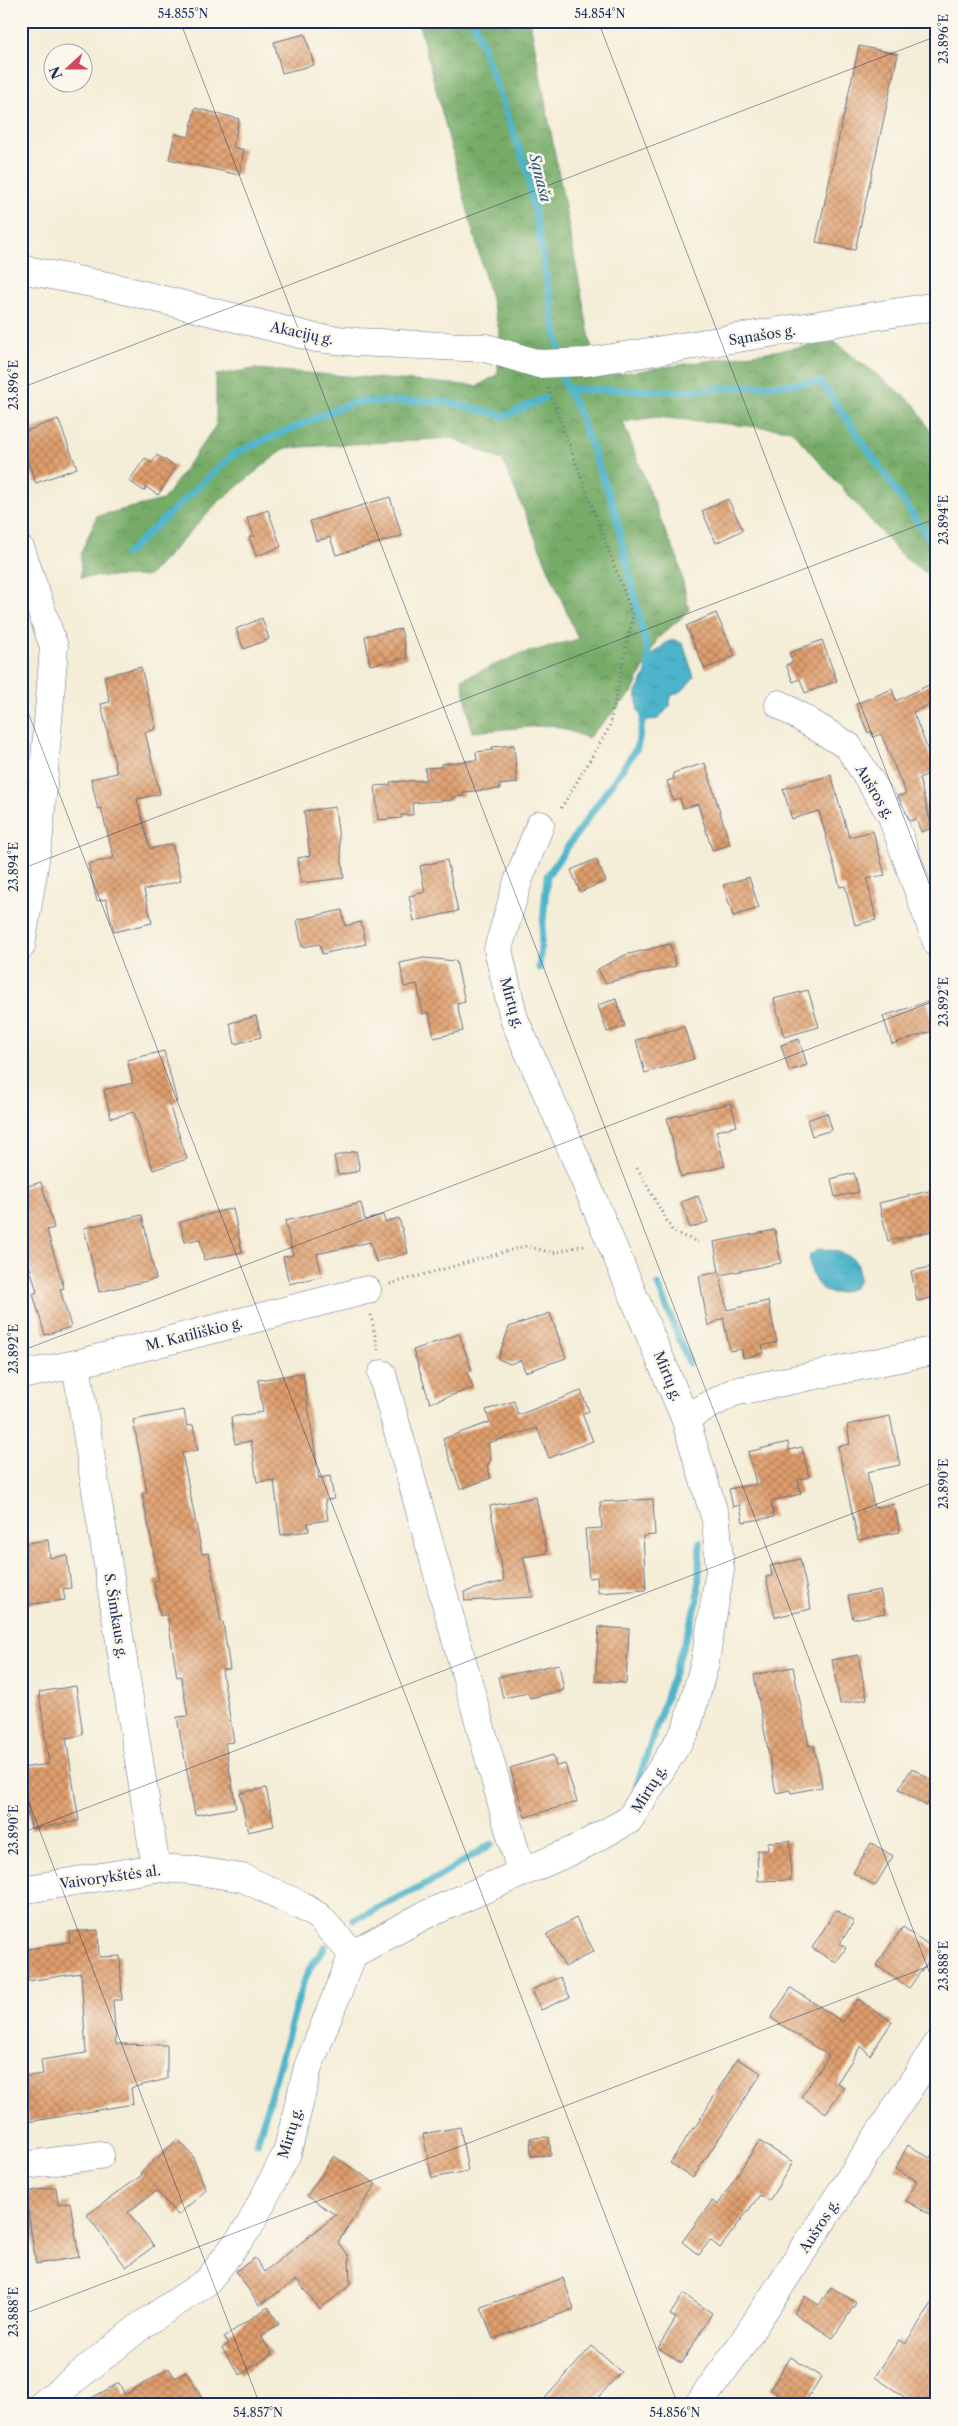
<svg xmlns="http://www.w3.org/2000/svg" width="958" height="2426" viewBox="0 0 958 2426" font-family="'Libre Caslon Text',serif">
  <defs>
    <pattern id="forest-crowns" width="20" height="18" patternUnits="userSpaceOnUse" patternTransform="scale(1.25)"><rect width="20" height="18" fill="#76ac68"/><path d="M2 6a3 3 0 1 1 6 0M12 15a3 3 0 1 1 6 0" fill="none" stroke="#608c59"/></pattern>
    <pattern id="water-ripples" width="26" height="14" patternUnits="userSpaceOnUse" patternTransform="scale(1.25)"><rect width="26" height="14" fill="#4db4cb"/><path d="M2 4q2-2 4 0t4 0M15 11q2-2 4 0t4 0" fill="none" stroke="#3f93a8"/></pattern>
    <pattern id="building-cross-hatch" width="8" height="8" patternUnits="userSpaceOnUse" patternTransform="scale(1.25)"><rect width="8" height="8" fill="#e09e6c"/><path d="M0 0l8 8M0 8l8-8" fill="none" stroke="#b5815c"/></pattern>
  </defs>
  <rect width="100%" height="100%" fill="#fbf7ec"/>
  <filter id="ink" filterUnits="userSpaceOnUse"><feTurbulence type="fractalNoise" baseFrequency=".02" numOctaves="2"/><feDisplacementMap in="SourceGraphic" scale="10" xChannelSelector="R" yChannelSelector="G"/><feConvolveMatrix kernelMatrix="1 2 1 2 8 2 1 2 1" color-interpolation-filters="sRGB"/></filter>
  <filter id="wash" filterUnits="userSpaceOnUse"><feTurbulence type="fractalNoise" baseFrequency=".0096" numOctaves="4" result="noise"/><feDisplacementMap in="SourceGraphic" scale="20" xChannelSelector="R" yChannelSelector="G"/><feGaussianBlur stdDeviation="1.12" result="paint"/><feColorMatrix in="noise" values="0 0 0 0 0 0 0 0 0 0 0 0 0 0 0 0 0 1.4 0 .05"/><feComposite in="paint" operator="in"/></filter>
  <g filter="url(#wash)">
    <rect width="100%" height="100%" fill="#f4edd7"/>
    <!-- forest -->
    <polygon fill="url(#forest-crowns)" stroke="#486e63" points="418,21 530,21 597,377 835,342 915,405 937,443 937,580 903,557 791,430 656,417 623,422 665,531 678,559 689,611 657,639 632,693 588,738 552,725 472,732 462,679 518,655 578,639 503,461 453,438 285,448 217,503 149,576 81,577 81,553 97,516 163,500 216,425 216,375 254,369 478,386 498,374 499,330"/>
    <!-- water -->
    <g fill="url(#water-ripples)" stroke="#347294">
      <polygon points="675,640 683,644 694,677 683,690 671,696 670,706 658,719 643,721 638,710 636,692 645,676 649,658 667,642"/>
      <path d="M819,1249C834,1250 847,1252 858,1264L859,1281L854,1288C847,1290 839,1294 831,1293C816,1291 808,1268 810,1255Z"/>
    </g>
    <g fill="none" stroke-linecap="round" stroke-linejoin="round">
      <!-- stream -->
      <g stroke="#4db4cb" stroke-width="7">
        <polyline points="473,21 527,170 559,347"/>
        <polyline points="561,376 579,413 614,508 649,658 648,666"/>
        <polyline points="566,389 681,391 821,382 937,550"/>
        <polyline points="126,554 235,453 353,402 443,401 506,416 544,398"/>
        <polyline points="539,968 547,876 637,748 644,714"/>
        <polyline points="658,1285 689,1363"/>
        <polyline points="637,1785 698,1600 700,1542"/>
        <polyline points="354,1920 434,1880 491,1844"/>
        <polyline points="257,2143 302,1986 311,1966 325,1947"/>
      </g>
    </g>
    <g id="blocks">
      <!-- building -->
      <g fill="url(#building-cross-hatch)">
        <polygon points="305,34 314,65 282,73 274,42"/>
        <polygon points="859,46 898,54 855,250 816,242"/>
        <polygon points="195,108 239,119 233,147 244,150 239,175 169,159 175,134 189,137"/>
        <polygon points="58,419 77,468 36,483 21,445 21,433"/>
        <polygon points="157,455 176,467 158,495 146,487 144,491 129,481 145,458 152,463"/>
        <polygon points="390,497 402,536 336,555 330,537 316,541 310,521"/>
        <polygon points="728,499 743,530 716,543 702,511"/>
        <polygon points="268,510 281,547 256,556 249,537 254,536 247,518"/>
        <polygon points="716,613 735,656 705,669 686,626"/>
        <polygon points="262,618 269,639 244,649 236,629"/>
        <polygon points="401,629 407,658 370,665 365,636"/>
        <polygon points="822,640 837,681 805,693 800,679 793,682 786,665 793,662 789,653"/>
        <polygon points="141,667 156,729 145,732 160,794 137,799 150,849 172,844 181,881 144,890 152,923 114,932 106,899 97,901 88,864 114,858 101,808 98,809 91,779 117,773 101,704 110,702 104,676"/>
        <polygon points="937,681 937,701 913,712 936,771 919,778 932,828 921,832 916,819 910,821 898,796 906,794 881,734 873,737 871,731 868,733 856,704 892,689 896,701"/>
        <polygon points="514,745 517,783 499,785 500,789 463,792 464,796 452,797 452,800 412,803 413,815 401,815 402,818 378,820 375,786 391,785 390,782 426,780 425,768 441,767 441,764 477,760 476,752 493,750 492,747"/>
        <polygon points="705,763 730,845 712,850 698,804 683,808 680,798 673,800 667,781 674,779 673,773"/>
        <polygon points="831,775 849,837 873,831 885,875 867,879 876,920 855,925 845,886 840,887 819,811 792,819 783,789"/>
        <polygon points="335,807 344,878 301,883 298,858 310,856 304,811"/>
        <polygon points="596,859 606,881 580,892 571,870"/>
        <polygon points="447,860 458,911 414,921 409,896 425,892 420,866"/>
        <polygon points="749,877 759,908 733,916 723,885"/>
        <polygon points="342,910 345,926 361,922 366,944 322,954 320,944 302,947 297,920"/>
        <polygon points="670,944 676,966 605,983 598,969 625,955"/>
        <polygon points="424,958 456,961 465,1002 457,1004 463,1031 434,1038 429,1012 423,1014 417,984 404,987 400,963"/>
        <polygon points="808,990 819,1027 784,1037 774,999"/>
        <polygon points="616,999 625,1026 607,1032 598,1005"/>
        <polygon points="927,1002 936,1030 892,1044 883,1016"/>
        <polygon points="256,1016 261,1037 235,1044 230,1023"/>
        <polygon points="684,1027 694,1059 645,1073 636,1040"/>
        <polygon points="799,1039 807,1065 789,1071 781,1045"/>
        <polygon points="164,1051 177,1102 169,1104 187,1159 153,1170 134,1112 111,1118 104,1090 133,1083 127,1060"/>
        <polygon points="731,1103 737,1126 716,1131 725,1166 681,1177 667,1118"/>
        <polygon points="827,1113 832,1130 812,1136 807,1120"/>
        <polygon points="356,1151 360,1171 338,1175 334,1156"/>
        <polygon points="854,1173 859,1192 835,1197 831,1179"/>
        <polygon points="41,1182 54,1228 47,1230 64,1288 60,1289 71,1327 45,1335 33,1294 37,1292 21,1237 21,1188"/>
        <polygon points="937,1189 937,1230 888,1241 879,1203"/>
        <polygon points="698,1196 708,1222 690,1228 681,1202"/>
        <polygon points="361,1203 365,1220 383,1215 385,1222 399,1218 408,1253 376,1262 370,1242 317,1254 322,1276 289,1284 283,1257 293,1255 285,1221"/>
        <polygon points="233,1208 242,1252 204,1260 200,1239 185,1242 180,1222"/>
        <polygon points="142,1215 156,1279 99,1292 84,1228"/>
        <polygon points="775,1230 781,1263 720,1275 727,1310 768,1301 777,1342 762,1346 764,1353 743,1358 742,1349 730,1351 723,1318 708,1326 699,1276 719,1272 714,1242"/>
        <polygon points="937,1266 937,1297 917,1301 911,1271"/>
        <polygon points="550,1313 566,1358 525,1372 521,1360 510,1364 498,1359 509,1327"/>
        <polygon points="459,1334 472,1371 467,1372 473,1388 430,1403 413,1350"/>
        <polygon points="303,1373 319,1478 330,1476 334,1499 325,1500 328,1520 308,1523 309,1531 281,1535 274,1480 257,1482 251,1441 235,1444 231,1417 263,1412 258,1380"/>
        <polygon points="581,1391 589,1411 582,1414 593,1441 549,1458 537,1428 488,1443 491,1460 487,1466 491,1478 460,1489 443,1439 490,1422 486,1410 514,1401 518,1415"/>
        <polygon points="184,1410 187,1426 193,1425 198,1450 182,1453 202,1554 209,1553 221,1622 223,1622 230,1669 222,1670 234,1742 225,1743 236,1808 195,1815 177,1717 188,1716 181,1676 177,1677 167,1614 160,1616 154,1581 159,1580 142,1493 147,1492 133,1420"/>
        <polygon points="890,1416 900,1465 867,1472 874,1508 894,1504 900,1532 858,1540 838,1446 850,1444 847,1425"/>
        <polygon points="788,1442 789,1450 802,1447 809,1477 798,1480 801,1494 771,1501 774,1517 743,1522 740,1505 733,1507 729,1489 756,1484 748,1452"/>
        <polygon points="536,1497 547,1553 523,1557 533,1597 465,1601 464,1592 504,1581 490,1506"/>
        <polygon points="653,1499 655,1535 643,1536 646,1590 598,1593 597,1577 589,1578 585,1529 602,1528 600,1502"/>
        <polygon points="48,1540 50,1558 67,1555 71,1588 63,1589 65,1600 24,1605 21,1583 21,1544"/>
        <polygon points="800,1559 811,1609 775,1617 766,1577 772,1576 770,1566"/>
        <polygon points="880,1590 885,1613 853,1619 848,1596"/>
        <polygon points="599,1627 629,1629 626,1683 595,1681"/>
        <polygon points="858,1655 867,1699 840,1704 832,1660"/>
        <polygon points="559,1664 564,1690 530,1698 528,1693 503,1698 498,1677"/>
        <polygon points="793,1667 809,1746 814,1745 822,1787 791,1793 790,1790 776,1793 754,1675"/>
        <polygon points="76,1686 83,1735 66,1738 79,1821 31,1829 22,1768 49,1764 39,1692"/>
        <polygon points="553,1755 556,1766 565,1764 577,1802 525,1817 510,1768"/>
        <polygon points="912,1768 937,1784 937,1789 926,1806 899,1789"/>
        <polygon points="266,1788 274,1826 248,1832 240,1793"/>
        <polygon points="790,1841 791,1880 758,1881 757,1850 768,1850 768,1842"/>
        <polygon points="871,1843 893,1856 875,1886 853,1873"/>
        <polygon points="836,1910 854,1921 840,1944 846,1948 836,1963 812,1948"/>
        <polygon points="576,1918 594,1951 565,1967 547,1934"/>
        <polygon points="903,1927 936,1950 909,1988 876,1965"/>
        <polygon points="98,1930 99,1957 120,1956 122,2000 113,2000 116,2044 167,2045 167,2079 131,2088 133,2104 28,2122 21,2077 43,2074 41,2060 86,2053 81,1973 21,1982 21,1950 70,1942 69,1932"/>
        <polygon points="560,1977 570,1997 541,2010 532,1990"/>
        <polygon points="791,1988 843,2022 858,1999 892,2022 870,2055 861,2046 837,2083 844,2087 826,2113 801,2097 829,2056 771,2018"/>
        <polygon points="737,2059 762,2073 693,2178 670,2163 693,2128 694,2129"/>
        <polygon points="460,2127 468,2171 432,2178 423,2134"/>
        <polygon points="549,2137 551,2155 531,2156 530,2138"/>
        <polygon points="178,2139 192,2155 206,2190 178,2215 156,2191 128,2212 154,2246 126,2267 87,2215 142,2175 140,2173"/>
        <polygon points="759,2141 793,2162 769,2201 760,2195 720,2248 710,2240 699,2255 682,2242 712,2201 718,2205"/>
        <polygon points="908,2145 930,2158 937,2146 937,2218 906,2201 917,2181 895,2169"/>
        <polygon points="334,2156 376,2184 338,2242 349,2256 350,2285 320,2309 297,2280 259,2305 236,2271 255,2258 264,2272 336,2215 307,2196"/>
        <polygon points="56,2187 58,2204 70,2202 79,2257 36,2264 25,2192"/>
        <polygon points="563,2278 574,2309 493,2339 481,2307"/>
        <polygon points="831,2287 856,2303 833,2338 794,2313 805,2296 819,2305"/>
        <polygon points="683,2294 712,2313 682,2363 658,2348 676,2318 670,2315"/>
        <polygon points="937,2296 937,2348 929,2360 937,2365 937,2405 916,2405 875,2377 899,2340 905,2344"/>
        <polygon points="268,2307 279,2324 261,2336 272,2354 240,2375 222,2348 229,2344 224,2337"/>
        <polygon points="592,2346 621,2372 591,2405 539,2405"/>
        <polygon points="791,2357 821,2377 803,2405 774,2405 778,2394 770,2389"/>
        <polygon points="169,2368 175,2378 186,2372 206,2405 79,2405 119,2383 125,2395"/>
      </g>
    </g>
  </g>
  <g filter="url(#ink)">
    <use href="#blocks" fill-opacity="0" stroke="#677288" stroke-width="1"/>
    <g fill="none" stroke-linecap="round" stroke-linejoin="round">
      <!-- minor casing -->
      <g stroke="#677288" stroke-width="29">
        <g id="minor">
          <polyline points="21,269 112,287 316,338 357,342 486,348 539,364 587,362 937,306"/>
          <polyline points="21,550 54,647 39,835 21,946"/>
          <polyline points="779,704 848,746 891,814 937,943"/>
          <polyline points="76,1364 156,1868"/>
          <polyline points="382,1374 521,1872"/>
          <polyline points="21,1375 76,1364 367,1290"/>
          <polyline points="685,1418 734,1392 937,1350"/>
          <polyline points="21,1890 156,1868 191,1870 243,1878 298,1904 318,1916 353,1954"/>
          <polyline points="21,2166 100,2155"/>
          <polyline points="42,2405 142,2325 208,2281 249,2227 287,2153 308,2067 353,1954 423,1916 576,1849 629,1820 686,1730 705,1662 720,1570 716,1520 685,1418 564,1131 514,1019 498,949 518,881 540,825"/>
          <polyline points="698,2405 738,2350 937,2045"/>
        </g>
      </g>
      <!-- path -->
      <g stroke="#677288" stroke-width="3" stroke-dasharray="1 4" stroke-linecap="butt">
        <polyline points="112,21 117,24"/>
        <polyline points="548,388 633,616 609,728 560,810"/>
        <polyline points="637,1168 673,1232 698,1242"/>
        <polyline points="390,1284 526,1246 553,1253 584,1245"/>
        <polyline points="371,1315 378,1350"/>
      </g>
      <!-- minor -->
      <use href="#minor" stroke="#fff" stroke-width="28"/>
    </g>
  </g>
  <!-- ticks -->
  <path fill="none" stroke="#1b2f5e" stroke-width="1" stroke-opacity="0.45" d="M180,21L937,1992M598,21L937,904M21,388L937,36M21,694L678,2405M21,869L937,518M21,1351L937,1000M21,1782L260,2405M21,1833L937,1481M21,2315L937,1963"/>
  <g text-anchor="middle" stroke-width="5" stroke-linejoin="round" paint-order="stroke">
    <!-- street labels -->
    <g font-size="14" fill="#1b2f5e" stroke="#fbf7ec">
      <text transform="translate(302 333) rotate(12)" y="5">Akacijų g.</text>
      <text transform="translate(762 335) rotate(-9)" y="5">Sąnašos g.</text>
      <text transform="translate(875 792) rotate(59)" y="5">Aušros g.</text>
      <text transform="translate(512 1003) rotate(74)" y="5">Mirtų g.</text>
      <text transform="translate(194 1334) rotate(-14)" y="5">M. Katiliškio g.</text>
      <text transform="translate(668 1376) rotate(68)" y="5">Mirtų g.</text>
      <text transform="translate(116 1616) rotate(81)" y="5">S. Šimkaus g.</text>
      <text transform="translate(649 1789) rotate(-58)" y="5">Mirtų g.</text>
      <text transform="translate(110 1877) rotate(-8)" y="5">Vaivorykštės al.</text>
      <text transform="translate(290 2133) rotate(-73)" y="5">Mirtų g.</text>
      <text transform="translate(819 2226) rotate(-57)" y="5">Aušros g.</text>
    </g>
    <!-- water labels -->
    <g font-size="15" font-style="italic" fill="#2a577f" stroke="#fbf7ec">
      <text transform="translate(540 178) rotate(76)" y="5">Sąnaša</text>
    </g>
  </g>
  <!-- margin -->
  <rect width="958" height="2426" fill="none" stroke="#fbf7ec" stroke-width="55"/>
  <!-- north arrow -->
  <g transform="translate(68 68) rotate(249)"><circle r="24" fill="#fbf7ec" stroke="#a1a7b3"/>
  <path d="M0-4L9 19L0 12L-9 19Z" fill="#d1495b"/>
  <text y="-8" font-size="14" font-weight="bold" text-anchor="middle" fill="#1b2f5e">N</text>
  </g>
  <rect x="28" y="28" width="902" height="2370" fill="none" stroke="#1b2f5e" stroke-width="2"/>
  <g font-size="12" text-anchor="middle" fill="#1b2f5e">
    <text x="183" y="18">54.855°N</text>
    <text x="600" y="18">54.854°N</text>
    <text transform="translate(944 39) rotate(-90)" y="4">23.896°E</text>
    <text transform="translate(14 385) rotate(-90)" y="4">23.896°E</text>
    <text transform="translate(944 520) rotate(-90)" y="4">23.894°E</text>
    <text transform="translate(14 867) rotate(-90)" y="4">23.894°E</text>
    <text transform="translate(944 1002) rotate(-90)" y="4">23.892°E</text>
    <text transform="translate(14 1349) rotate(-90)" y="4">23.892°E</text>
    <text transform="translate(944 1484) rotate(-90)" y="4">23.890°E</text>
    <text transform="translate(14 1830) rotate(-90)" y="4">23.890°E</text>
    <text transform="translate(944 1966) rotate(-90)" y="4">23.888°E</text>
    <text transform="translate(14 2312) rotate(-90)" y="4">23.888°E</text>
    <text x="258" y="2417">54.857°N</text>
    <text x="675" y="2417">54.856°N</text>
  </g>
</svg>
